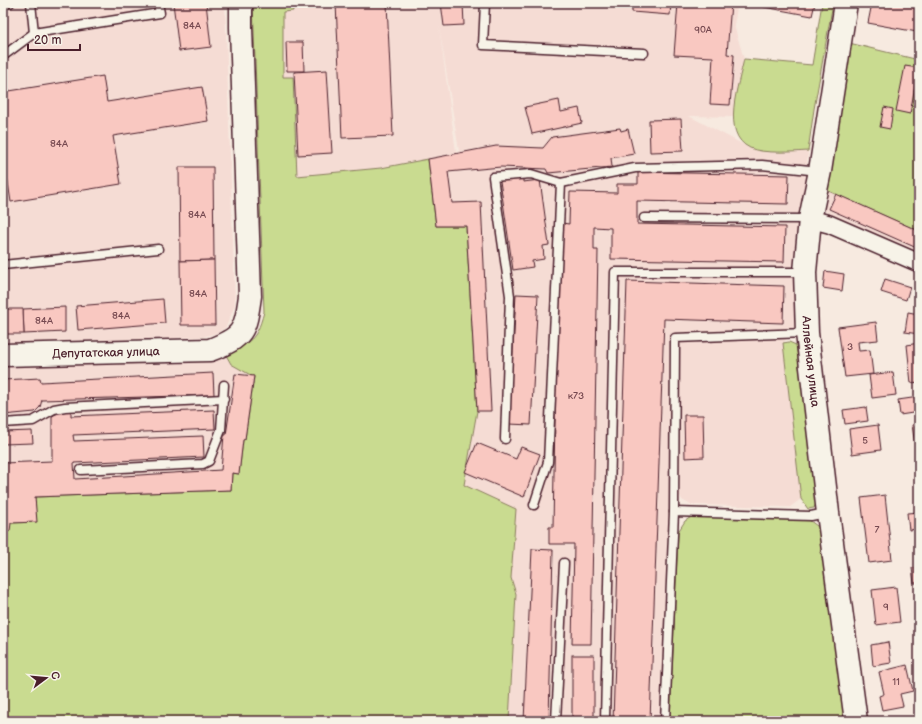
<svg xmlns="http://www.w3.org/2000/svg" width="922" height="724" viewBox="0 0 922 724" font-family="'Balsamiq Sans',sans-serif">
  <rect width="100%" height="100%" fill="#f7eae0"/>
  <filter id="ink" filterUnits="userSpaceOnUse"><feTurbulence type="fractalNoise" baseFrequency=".025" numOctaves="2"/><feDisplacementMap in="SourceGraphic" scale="8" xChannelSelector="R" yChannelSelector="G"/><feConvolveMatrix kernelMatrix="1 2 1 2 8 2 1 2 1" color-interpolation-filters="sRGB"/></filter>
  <g filter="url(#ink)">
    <!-- built -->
    <g fill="#f5dcd4" fill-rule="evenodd">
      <polygon points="3,3 225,3 235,305 226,327 217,333 202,337 3,344"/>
      <path d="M292,3H738L734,25L744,59L733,117L689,116L750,148L778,152L808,151L798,326L783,343L801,499L790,507L691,505L682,500L680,496L670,721H509L516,594L511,579L464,485L477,411L466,226H436L427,159L381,168L297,176L293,77H283V12L292,11ZM439,26L459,151L457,152H456Z"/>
      <polygon points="826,190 919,231 919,255 830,216 823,208"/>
      <polygon points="226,355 231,364 254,376 245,439 243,440 239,474 231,490 37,522 11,523 3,532 3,365 184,363 212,360"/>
    </g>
    <!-- green -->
    <g fill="#c9db90" stroke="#8a7d5e">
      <path d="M253,3H292L293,11L283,12V77H293L297,176L381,168L428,159L436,226H466L477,411L464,485L516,509L511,578L516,594L509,721H3V532L11,523L36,522L35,497L231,490L232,473L239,474L243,440L245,439L254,377L231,364L226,355C252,338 255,344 264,312Z"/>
      <path d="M822,3H833L814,109L808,151C794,152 762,154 750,148C720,134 739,84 744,59L812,65Z"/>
      <polygon points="849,43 919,60 919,231 826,190"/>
      <polygon points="789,342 796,345 818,499 814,508 808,509 801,499 783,343"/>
      <polygon points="693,516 809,520 821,529 847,721 670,721 678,532 685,521"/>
    </g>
    <!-- building -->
    <g fill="#f9c8c1" stroke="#4a1f2b">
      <polygon points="173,3 206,3 211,47 179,51"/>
      <polygon points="336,3 387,3 393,136 342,138"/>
      <polygon points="441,3 463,3 464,25 444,26"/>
      <polygon points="632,3 671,3 670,15 632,12"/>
      <polygon points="678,3 731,3 727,54 734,55 730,105 710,104 713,57 674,55"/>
      <polygon points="765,3 815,3 812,16 764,7"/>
      <polygon points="872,3 919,3 917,32 868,23"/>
      <polygon points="286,42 303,42 304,71 287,71"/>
      <polygon points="905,66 918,68 910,114 896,111"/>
      <polygon points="327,70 332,153 298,155 294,72"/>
      <polygon points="103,76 107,102 202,87 208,121 113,136 121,184 11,202 3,150 3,92"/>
      <polygon points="559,100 561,112 579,108 582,123 532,134 525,107"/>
      <polygon points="884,107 893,109 890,129 880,127"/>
      <polygon points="681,119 683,151 650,152 649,120"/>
      <polygon points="620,128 621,131 628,129 634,154 611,158 612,167 548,173 546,169 501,167 448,172 452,203 481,202 491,411 477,411 466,226 436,226 428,159 496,146 543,148 552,137"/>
      <polygon points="179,167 213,167 214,260 180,261"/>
      <polygon points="638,172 789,175 788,204 637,201 637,224 785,227 784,262 611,259 611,228 594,227 594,250 598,250 591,644 572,644 574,544 549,544 549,527 553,527 558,254 562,254 562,223 569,224 570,192 617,193 617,184 638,184"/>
      <polygon points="523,177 523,182 540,180 549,245 543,246 544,259 532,261 533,267 513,270 500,181"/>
      <polygon points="836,194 919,231 919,249 829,209"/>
      <polygon points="214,260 215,325 181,325 180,261"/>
      <polygon points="825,271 844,274 842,291 823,288"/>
      <polygon points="885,279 910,287 906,300 881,292"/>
      <polygon points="627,281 784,286 783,323 664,319 650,721 613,721"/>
      <polygon points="516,294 538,295 531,425 509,424"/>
      <polygon points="163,299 165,323 78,330 76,306"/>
      <polygon points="65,307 65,332 24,334 23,309"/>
      <polygon points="3,309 23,309 24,334 3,334"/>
      <polygon points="908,312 919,314 919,334 905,332"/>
      <polygon points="876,322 878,340 858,342 859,351 870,350 873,374 845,377 838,327"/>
      <polygon points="919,343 919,382 911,383 907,345"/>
      <polygon points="893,372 896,395 872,398 869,375"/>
      <polygon points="213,373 214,395 42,400 40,407 35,412 3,415 3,380 40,378 41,382"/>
      <polygon points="235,374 254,376 245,439 243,440 239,474 232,473 231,490 35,497 37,522 11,523 10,531 3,532 3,463 52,461 52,416 62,411 71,410 71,416 214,410 215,429 73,435 74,441 203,436 204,457 74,463 75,479 221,470 224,435 226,435"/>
      <polygon points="919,397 919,412 900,415 898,400"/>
      <polygon points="866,407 868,421 845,424 843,410"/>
      <polygon points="684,415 703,415 704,457 685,458"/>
      <polygon points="919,424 919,451 916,452 912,425"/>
      <polygon points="878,425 881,450 852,454 849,429"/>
      <polygon points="32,431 33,443 3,444 3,432"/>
      <polygon points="477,443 516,459 521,447 540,454 524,497 465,472"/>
      <polygon points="885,495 892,560 869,563 861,498"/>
      <polygon points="919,512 919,529 909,530 907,513"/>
      <polygon points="532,549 553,550 549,721 524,721"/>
      <polygon points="919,567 919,583 914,583 912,568"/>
      <polygon points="896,587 900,622 876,625 872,590"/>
      <polygon points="888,642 891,663 873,666 871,645"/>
      <rect x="572" y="655" width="22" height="66"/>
      <polygon points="907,665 913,691 900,694 903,706 882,710 879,696 884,694 879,672"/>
    </g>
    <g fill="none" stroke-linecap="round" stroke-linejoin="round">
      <!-- lane casing -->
      <g stroke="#4a1f2b" stroke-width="11">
        <g id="lane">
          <polyline points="31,3 34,33 160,13 158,3"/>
          <polyline points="485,3 483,45 644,53"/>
          <polyline points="3,4 10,3"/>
          <polyline points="3,56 34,33"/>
          <polyline points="644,218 809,219"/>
          <polyline points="3,265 158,249"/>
          <polyline points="3,423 33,421 54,409 65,407 224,399"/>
          <polyline points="505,439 510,296 493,177 531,174 561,183"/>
          <polyline points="81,470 203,464 209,461 221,430 224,385"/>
          <polyline points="534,505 548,462 561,183 635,168 762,165 819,171"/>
          <polyline points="674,512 675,338 806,333"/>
          <polyline points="556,721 564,563"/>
          <polyline points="605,721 615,272 805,272"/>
          <polyline points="665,721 674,512 811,516 826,513"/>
        </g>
      </g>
      <!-- street casing -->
      <g stroke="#4a1f2b" stroke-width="20">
        <polyline id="street" points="810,219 829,224 919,263"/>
      </g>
      <!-- secondary casing -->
      <g stroke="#4a1f2b" stroke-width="25">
        <g id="secondary">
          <path id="s1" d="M846,3L820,171L810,219L805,272L807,333L828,513L856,721"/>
          <path id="s2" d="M3,355L210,350C244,337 245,331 250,296L241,27V3"/>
        </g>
      </g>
      <!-- lane -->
      <use href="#lane" stroke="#f7f3e8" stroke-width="8"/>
      <!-- street -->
      <use href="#street" stroke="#f7f3e8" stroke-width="17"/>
      <!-- secondary -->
      <use href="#secondary" stroke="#f7f3e8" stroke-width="22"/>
    </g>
  </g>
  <g text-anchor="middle" stroke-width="4" stroke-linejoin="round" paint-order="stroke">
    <!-- number labels -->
    <g font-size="10" fill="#764950">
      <text x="192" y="29">84А</text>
      <text x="703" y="33">90А</text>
      <text x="59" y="147">84А</text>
      <text x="197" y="218">84А</text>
      <text x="198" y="297">84А</text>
      <text x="121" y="319">84А</text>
      <text x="44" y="324">84А</text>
      <text x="850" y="350">3</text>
      <text x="576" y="399">к73</text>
      <text x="865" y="444">5</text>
      <text x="877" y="533">7</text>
      <text x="886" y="610">9</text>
      <text x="896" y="685">11</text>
    </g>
    <!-- street labels -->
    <g font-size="12" fill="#4a1f2b" stroke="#f7f3e8">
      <text dy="4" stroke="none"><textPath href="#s2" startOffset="103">Депутатская улица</textPath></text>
      <text dy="4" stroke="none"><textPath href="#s1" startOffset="362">Аллейная улица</textPath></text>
    </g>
  </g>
  <!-- margin -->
  <rect width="922" height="724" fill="none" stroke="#f7f3e8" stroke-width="16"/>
  <rect x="8" y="8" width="906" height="708" fill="none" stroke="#4a1f2b" stroke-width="1.5" filter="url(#ink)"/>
  <!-- north arrow -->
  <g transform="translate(46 678) rotate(74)" stroke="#f7f3e8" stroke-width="3" paint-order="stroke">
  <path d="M0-3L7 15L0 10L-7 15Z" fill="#4a1f2b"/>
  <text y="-6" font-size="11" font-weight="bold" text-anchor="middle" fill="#4a1f2b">С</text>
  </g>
  <!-- scale -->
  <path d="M28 44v6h52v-6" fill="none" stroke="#4a1f2b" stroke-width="2"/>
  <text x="34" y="44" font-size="12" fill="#4a1f2b" stroke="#f7f3e8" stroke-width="3" paint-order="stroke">20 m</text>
</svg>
